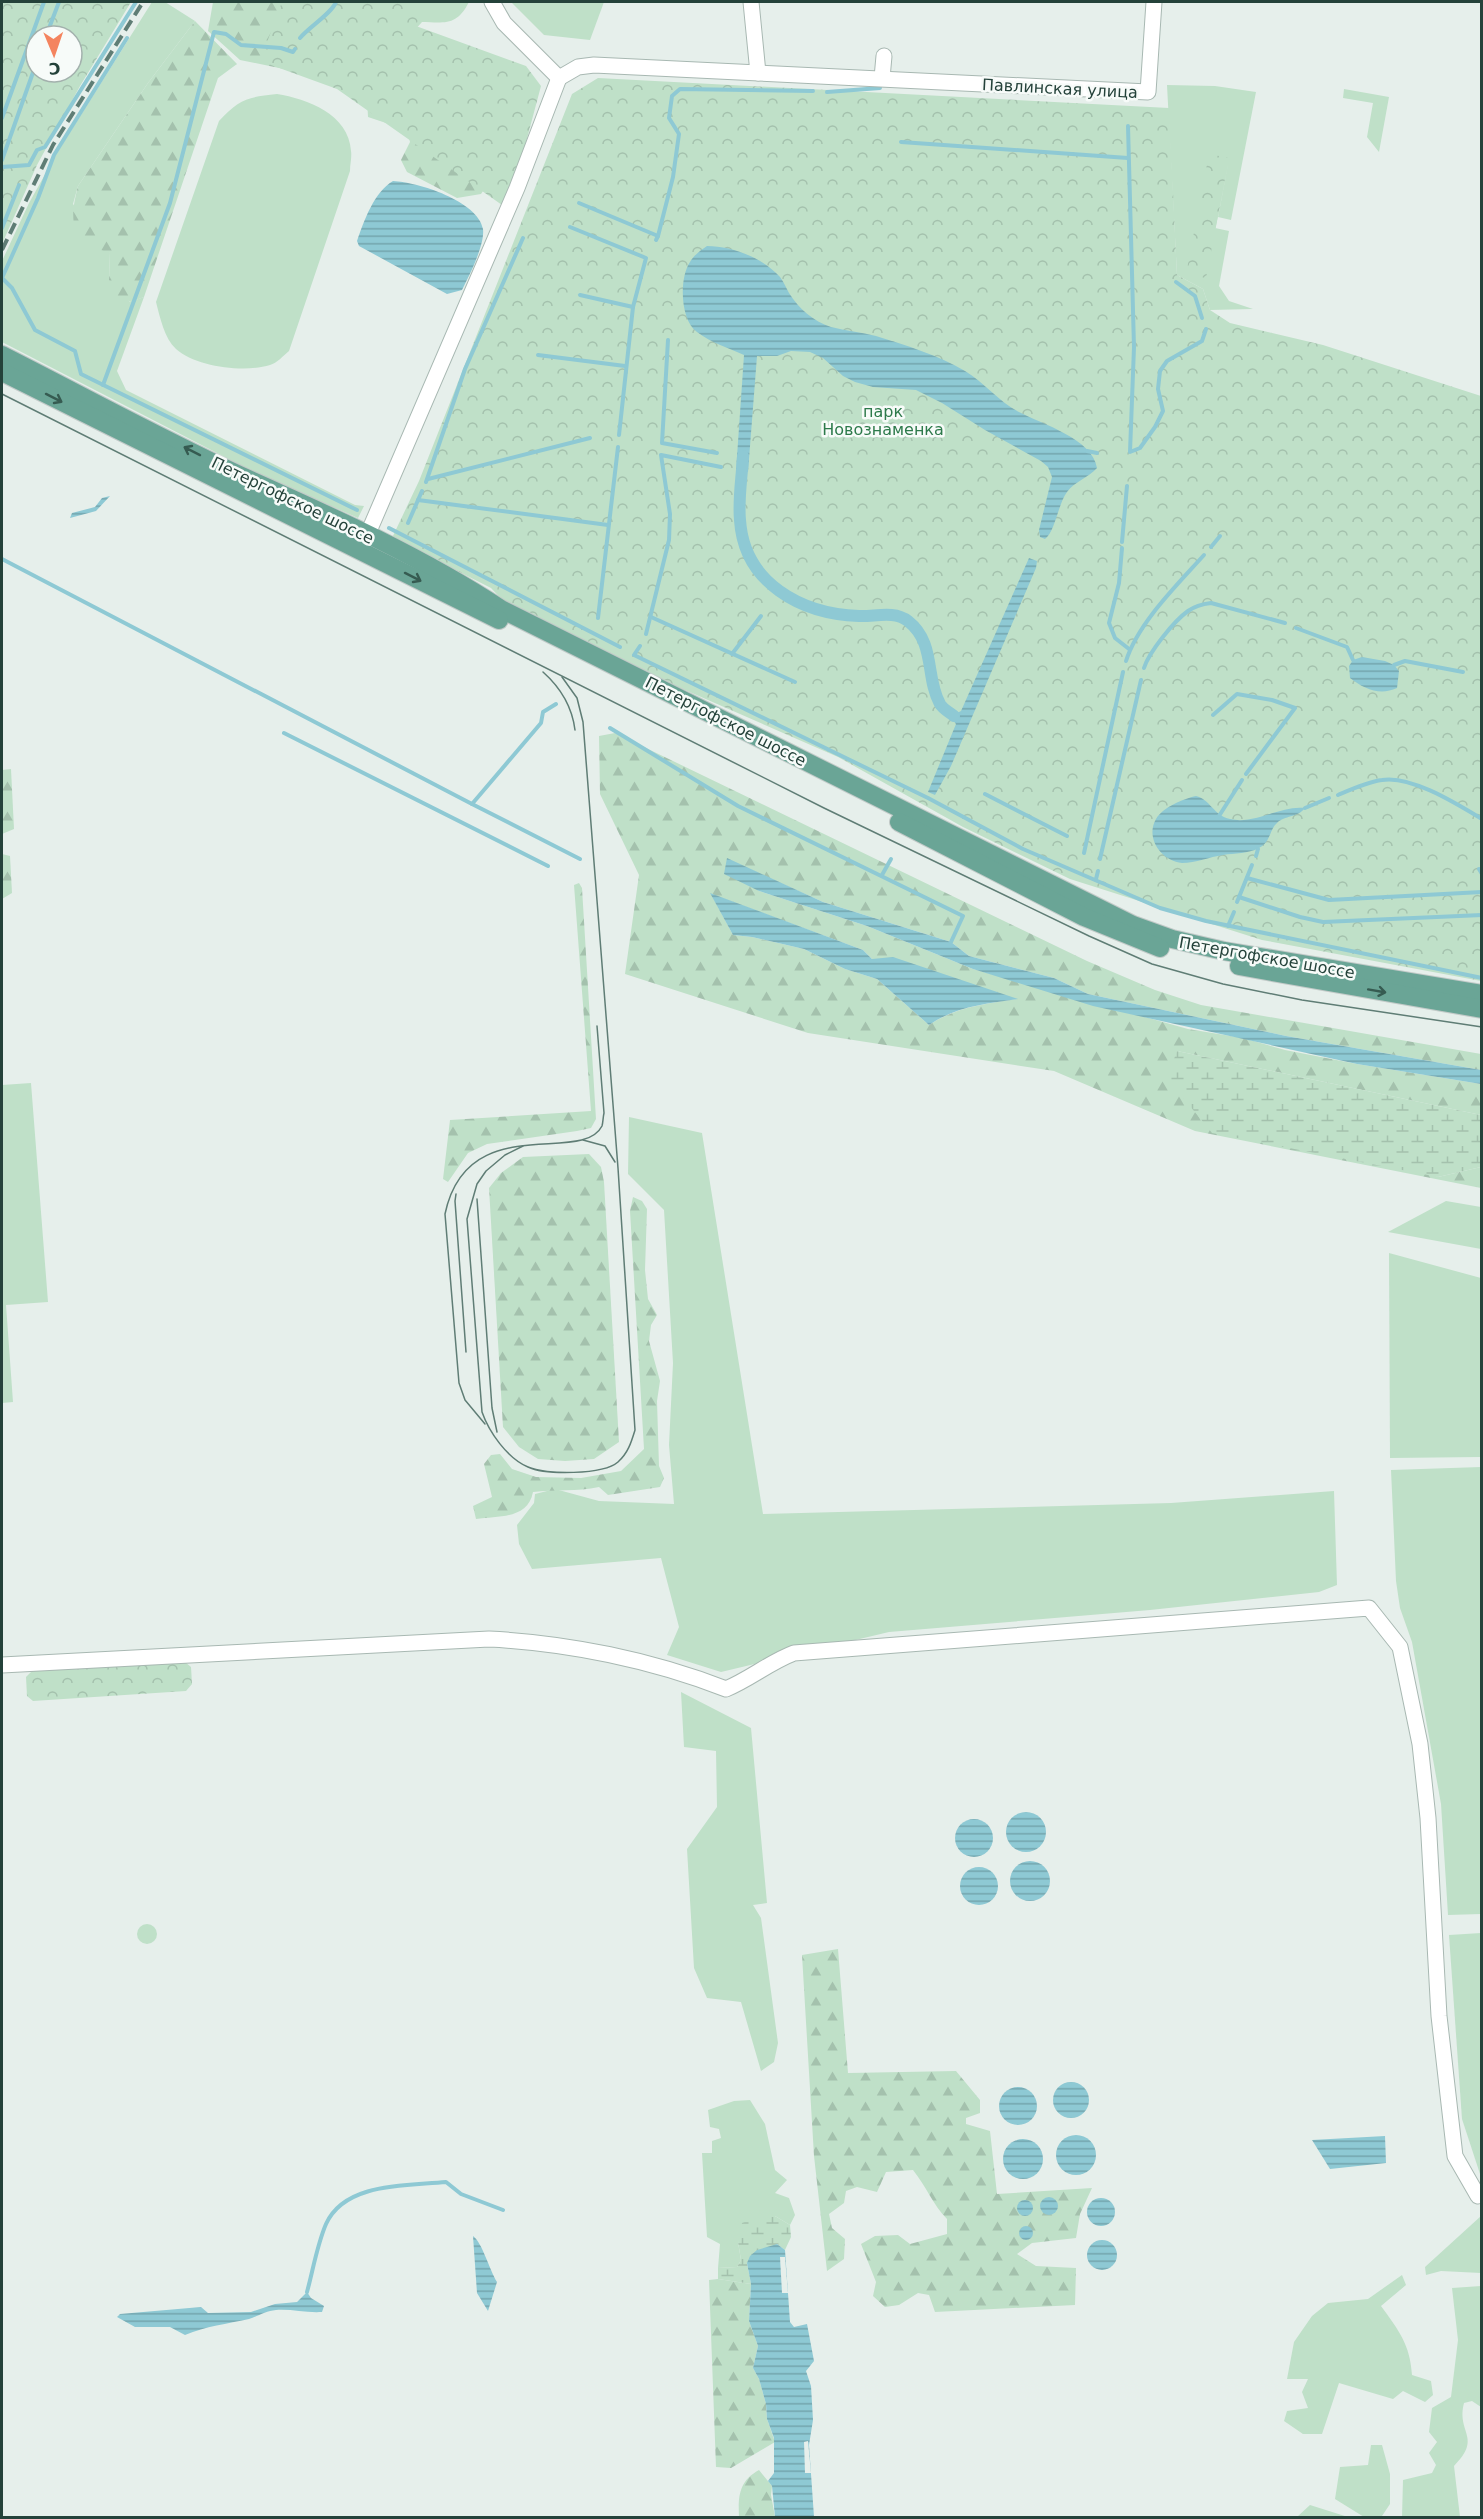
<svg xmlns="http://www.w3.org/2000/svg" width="1483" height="2519" viewBox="0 0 1483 2519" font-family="'DejaVu Sans',sans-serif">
  <defs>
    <pattern id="forest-firs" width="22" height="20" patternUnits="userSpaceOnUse" patternTransform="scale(1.5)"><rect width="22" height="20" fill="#bfe0c8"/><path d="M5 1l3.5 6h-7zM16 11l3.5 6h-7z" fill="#a4c1ad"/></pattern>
    <pattern id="wetland-marsh" width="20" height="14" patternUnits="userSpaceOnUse" patternTransform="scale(1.5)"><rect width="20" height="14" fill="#bfe0c8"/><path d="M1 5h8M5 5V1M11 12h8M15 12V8" fill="none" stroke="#a4c1ad"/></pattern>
    <pattern id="park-crowns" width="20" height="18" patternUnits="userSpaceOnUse" patternTransform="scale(1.5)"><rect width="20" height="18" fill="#bfe0c8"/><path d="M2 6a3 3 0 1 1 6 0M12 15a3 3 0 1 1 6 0" fill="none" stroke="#a4c1ad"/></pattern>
    <pattern id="water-rules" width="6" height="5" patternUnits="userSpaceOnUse" patternTransform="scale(1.5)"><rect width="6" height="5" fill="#8ec9d4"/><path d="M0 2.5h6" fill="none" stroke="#74a5ad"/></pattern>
  </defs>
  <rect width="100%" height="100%" fill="#e6efeb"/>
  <!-- grass -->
  <g fill="#bfe0c8">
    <polygon points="152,2 165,2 195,21 148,83 78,186 73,204 110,253 109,280 130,302 144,297 117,371 126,390 355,505 364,506 358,518 248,469 2,342 2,261 29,203 57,153"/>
    <path d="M285,2H469C457,25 447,23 422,22L403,43Z"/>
    <polygon points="511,2 604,2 590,40 544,35"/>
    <polygon points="1167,85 1215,86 1256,92 1231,220 1218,217 1229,159 1206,278 1215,228 1229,231 1219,286 1229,301 1253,309 1210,310 1203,289 1177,275"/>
    <polygon points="1344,89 1389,97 1379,152 1367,137 1373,103 1343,98"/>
    <path d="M277,94C307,99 349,114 351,151C352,157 350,164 350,171L289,351C283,356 277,363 270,365C245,373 196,367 176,349C164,338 160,317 156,302L219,121C239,99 248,97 277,94Z"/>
    <polygon points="31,1083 48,1302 6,1305 13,1402 2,1403 2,1085"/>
    <polygon points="629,1117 702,1133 763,1514 1171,1503 1334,1491 1337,1585 1319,1592 1150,1610 889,1632 721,1672 667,1655 679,1627 661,1558 532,1569 519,1544 517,1525 534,1503 535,1494 555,1489 599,1501 674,1504 669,1445 673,1363 664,1210 628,1174"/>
    <polygon points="1446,1201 1481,1207 1481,1249 1388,1232"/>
    <polygon points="1389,1253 1481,1278 1481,1457 1390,1458"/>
    <polygon points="1481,1467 1481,1914 1448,1915 1441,1804 1412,1642 1400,1608 1396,1581 1391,1470"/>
    <polygon points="681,1692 751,1728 767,1903 753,1905 761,1918 778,2043 774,2062 761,2071 741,2002 707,1998 694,1968 687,1849 717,1807 716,1751 684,1747"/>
    <circle cx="147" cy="1934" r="10"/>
    <polygon points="1481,1933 1482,1933 1481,2177 1462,2119 1449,1935"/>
    <polygon points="750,2100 765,2124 775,2170 787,2180 775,2193 789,2198 795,2215 790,2225 775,2216 738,2242 741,2260 737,2267 718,2268 720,2244 707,2237 702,2153 712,2153 712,2141 721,2138 719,2129 710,2127 708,2110 734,2101"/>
    <polygon points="1481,2216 1481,2273 1441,2271 1426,2275 1425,2267"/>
    <path d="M1402,2275L1406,2285L1381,2306C1399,2331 1410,2344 1412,2375L1431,2381L1433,2395L1425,2402L1403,2391L1393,2399L1339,2383L1322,2434H1303L1284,2421L1287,2411L1308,2408L1302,2392L1308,2379H1287L1294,2342L1312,2316L1328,2303L1368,2299Z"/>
    <path d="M1481,2286V2407L1472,2401L1464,2403C1456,2433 1483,2437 1454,2466L1460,2517H1402L1403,2480L1432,2473L1436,2465L1429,2453L1437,2442L1429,2432L1432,2408L1451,2397L1458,2340L1452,2288Z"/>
    <polygon points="1371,2445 1382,2445 1390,2474 1390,2504 1382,2516 1364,2517 1335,2499 1340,2467 1368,2465"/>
    <polygon points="1310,2505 1348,2517 1297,2517"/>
  </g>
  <!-- forest -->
  <g fill="url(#forest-firs)" fill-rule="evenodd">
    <polygon points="213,2 285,2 492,178 481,194 457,198 407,172 401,160 410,142 406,126 386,123 368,117 367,98 284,69 240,60 208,31"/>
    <path d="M195,21L237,64L218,78L144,297L131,302L117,296L109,280L110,253L79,243C71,220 72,210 78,186L148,83Z"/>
    <path d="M615,733L1087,961L1155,990L1201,1005L1481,1054V1070L1286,1036L1088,994L1054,978L969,956L951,942L823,902L727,859L759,891L867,926L973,969L1188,1029L1243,1038L1285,1050L1357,1064L1481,1084V1115L1177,1051L1438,1177L1481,1167V1188L1195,1131L1054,1071L808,1033L625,974L639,875L600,794L599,736ZM711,894L863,950L872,959L1016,999C985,1004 956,1007 929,1025L877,979L845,969L804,949L752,937L733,935Z"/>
    <polygon points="11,769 14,829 2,834 2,770"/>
    <polygon points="2,854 10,856 12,893 2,899"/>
    <polygon points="579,883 582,888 596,1119 591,1128 577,1131 487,1144 468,1153 448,1182 443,1179 450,1120 591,1111 574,885"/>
    <polygon points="589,1154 601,1167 604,1182 619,1442 594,1459 565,1461 538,1459 519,1447 503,1427 489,1188 501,1173 523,1157"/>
    <path d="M633,1197L642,1201L647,1209L645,1270L648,1299L657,1315L651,1325L649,1341L660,1381L657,1401L659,1466L664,1478L660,1487L608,1495L599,1487C577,1492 555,1489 533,1492C528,1519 499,1516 476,1519L473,1506L492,1497L484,1464L491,1455L500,1454L512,1469L536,1477L581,1478L621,1471L644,1449L630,1211Z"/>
    <path d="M838,1949L848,2073L956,2071L980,2100V2113L966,2118V2124L990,2131L997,2194L1092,2188L1080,2214L1076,2238L1032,2243L1017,2254L1036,2266L1076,2268L1075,2305L935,2312L929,2295L918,2293L899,2305L885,2307L873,2296L876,2282L861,2244L875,2236L898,2235L910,2244L947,2234V2219C933,2205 926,2186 913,2170L886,2172L877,2192L857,2187L846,2191L844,2203L829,2214L832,2228L845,2239L844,2259L827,2271L814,2156L802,1955Z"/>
    <polygon points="718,2279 751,2284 749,2321 758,2346 753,2368 759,2379 766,2404 767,2419 775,2442 731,2468 716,2467 709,2280"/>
    <path d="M759,2470L772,2486L771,2495L775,2517H739C738,2496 739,2481 759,2470Z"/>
  </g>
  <!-- wetland -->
  <g fill="url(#wetland-marsh)">
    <polygon points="1177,1051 1481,1115 1481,1167 1438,1177 1212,1133 1167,1078"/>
    <polygon points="775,2216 790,2225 791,2237 785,2250 777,2244 747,2263 751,2284 718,2279 718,2268 737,2267 741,2260 738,2242 742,2223 758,2217"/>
  </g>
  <!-- park -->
  <g fill="url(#park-crowns)" fill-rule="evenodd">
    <path d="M2,2H131L80,86L37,165L2,244ZM36,36H72V72H36Z"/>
    <polygon points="282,2 398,2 422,9 416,26 526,66 541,86 525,146 502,205 337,89 260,61"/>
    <polygon points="598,78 1169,108 1177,275 1203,289 1210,310 1230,323 1323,345 1481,396 1481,981 1262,940 1070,879 963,827 838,757 605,655 509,607 491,588 392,538 419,481 572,94"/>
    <polygon points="1209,154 1229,158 1206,278 1186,274"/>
    <polygon points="185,1662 191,1667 192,1684 186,1691 33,1701 27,1696 26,1677 32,1671"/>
  </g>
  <!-- water -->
  <g fill="url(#water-rules)">
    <path d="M393,181C418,182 478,201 483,229C485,245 469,276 462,290L447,294L359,246L357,241C364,221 374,192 393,181Z"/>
    <path d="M707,246C732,246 763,258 780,277C784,282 786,288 789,293C799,309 813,321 831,327C846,331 861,332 876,336C905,345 938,355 965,371C984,382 999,402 1019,412C1042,424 1093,439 1097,468C1089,477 1074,482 1067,492C1058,504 1055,532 1045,539L1040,537L1039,530L1052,477L1048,467L1041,461L985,430L942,403L916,390L873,387L855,382L843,376L823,358L810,352L791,351L777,356H757L748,472L736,471L744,355C729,348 711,343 697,332C680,320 679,278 690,262C694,255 701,250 707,246Z"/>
    <polygon points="110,496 96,511 70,518 72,513 95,507 102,498"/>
    <polygon points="1029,558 1037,561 1036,568 951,766 935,795 928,792 956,724 942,707 957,713 961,711"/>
    <path d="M1362,657L1385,661L1394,665L1399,671L1397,688C1380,696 1364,689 1350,678L1349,666L1353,660Z"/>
    <path d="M1196,796C1210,799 1214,816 1230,819C1255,825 1280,805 1305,808C1297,818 1285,815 1277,823C1269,830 1271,842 1259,848C1248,854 1235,853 1223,855C1209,857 1196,863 1182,863C1161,861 1145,838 1156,819C1163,807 1183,799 1196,796Z"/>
    <polygon points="727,858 823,902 951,942 969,956 1054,978 1088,994 1286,1036 1481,1070 1481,1084 1357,1064 1093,1006 973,969 867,926 759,891 724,874"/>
    <path d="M710,893L863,950L872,959L893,957L1018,999C985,1004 957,1006 929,1025L877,979L845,969L804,949L752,937L733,935Z"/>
    <circle cx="1026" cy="1832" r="20"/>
    <circle cx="974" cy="1838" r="19"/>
    <circle cx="1030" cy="1881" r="20"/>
    <circle cx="979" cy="1886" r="19"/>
    <circle cx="1071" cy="2100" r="18"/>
    <circle cx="1018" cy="2106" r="19"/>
    <circle cx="1076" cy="2155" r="20"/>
    <polygon points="1385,2136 1386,2163 1330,2169 1312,2140"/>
    <circle cx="1023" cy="2159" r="20"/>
    <circle cx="1049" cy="2206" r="9"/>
    <circle cx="1101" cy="2212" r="14"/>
    <circle cx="1025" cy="2208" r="8"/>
    <circle cx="1026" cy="2233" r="7"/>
    <path d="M473,2236C482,2242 490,2271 497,2282L488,2311L477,2293Z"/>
    <circle cx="1102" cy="2255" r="15"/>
    <polygon points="777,2244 785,2250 790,2322 794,2327 807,2324 814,2361 806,2371 811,2386 813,2420 809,2445 814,2517 775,2517 772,2486 768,2481 774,2473 774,2438 767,2419 766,2404 759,2379 753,2368 758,2346 749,2321 751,2284 747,2263 750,2256 757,2250"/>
    <path d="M307,2292L311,2298L324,2306L322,2312C306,2313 292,2309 276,2310C266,2311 258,2316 249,2319C227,2324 206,2326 185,2335L170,2327H135L117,2317L120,2314L201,2307L208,2313L251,2312L275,2304L297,2302Z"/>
  </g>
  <!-- pier -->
  <g fill="#e6efeb">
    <polygon points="780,2257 785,2257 788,2293 782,2293"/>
    <polygon points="808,2441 811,2473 805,2473 804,2442"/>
  </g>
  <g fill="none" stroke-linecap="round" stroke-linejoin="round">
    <!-- stream -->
    <g stroke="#8ec9d4" stroke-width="4">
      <polyline points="46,36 59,2"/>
      <polyline points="127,38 54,155 38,198 2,278 12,288 35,330 75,351 81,374 357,510"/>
      <path d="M300,38C309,27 332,13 336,2"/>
      <polyline points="827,92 880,88"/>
      <polyline points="2,118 44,2"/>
      <polyline points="1128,126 1134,347 1130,452 1140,448 1155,427 1163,411 1158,389 1160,371 1167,361 1202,341 1206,329"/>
      <polyline points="901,142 1128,158"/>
      <polyline points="2,160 36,64"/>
      <polyline points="2,167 29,165 37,150 45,147 136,2"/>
      <polyline points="579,203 658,236 656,240"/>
      <polyline points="570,227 646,258 633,307 619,435"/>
      <polyline points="2,228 19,185"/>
      <polyline points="658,236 673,177 679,134 669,118 672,96 680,89 813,91"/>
      <polyline points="1176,282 1195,296 1202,318"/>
      <polyline points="580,295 633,307"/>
      <polyline points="668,340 662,443 717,453"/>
      <polyline points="538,355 625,366"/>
      <polyline points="103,385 170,203 214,32 226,34 241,45 281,48 293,52 295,49"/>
      <polyline points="1087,451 1097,453"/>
      <polyline points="428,479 590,438"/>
      <polyline points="426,482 465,369 523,238"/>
      <polyline points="418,500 608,525"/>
      <polyline points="408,523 422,491"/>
      <polyline points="389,528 620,647"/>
      <polyline points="1122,542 1127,486"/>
      <polyline points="1211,547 1220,536"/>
      <polyline points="1122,548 1119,583 1109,623 1115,638 1129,649"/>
      <polyline points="2,559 472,804 541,723 543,712 556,704"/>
      <polyline points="651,617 795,682"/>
      <polyline points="598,618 618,447"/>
      <polyline points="1296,628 1347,647 1353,660"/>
      <polyline points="646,634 669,540 670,514 661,455 721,467"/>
      <polyline points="640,646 634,655 928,798 1023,849 1160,908 1206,921 1482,978"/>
      <polyline points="732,654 761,616"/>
      <path d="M1126,661C1138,623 1177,585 1204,555"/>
      <polyline points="1394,665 1405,661 1463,672"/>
      <path d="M1144,668C1149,652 1174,621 1188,611C1195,606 1203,604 1211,603L1285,623"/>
      <polyline points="1213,715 1237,694 1272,700 1295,708 1246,774"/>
      <polyline points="610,728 738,806 963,916 951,942"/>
      <polyline points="284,733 548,866"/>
      <polyline points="985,794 1067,836"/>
      <path d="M1338,795C1352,789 1367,782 1382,780C1411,775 1457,804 1482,819"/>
      <polyline points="472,804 580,859"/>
      <polyline points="1305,808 1329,798"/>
      <polyline points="1219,816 1242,780"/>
      <polyline points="1084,853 1123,672"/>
      <polyline points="1256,856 1258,849"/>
      <polyline points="1100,859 1141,680"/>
      <polyline points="1479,869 1482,874"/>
      <polyline points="882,875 891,859"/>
      <polyline points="1247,878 1329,900 1482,892"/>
      <polyline points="1096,879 1098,871"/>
      <polyline points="1239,897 1300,917 1323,922 1482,915"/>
      <polyline points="1237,902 1252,865"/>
      <polyline points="1228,926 1234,912"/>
      <path d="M307,2292C313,2270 317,2245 326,2224C345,2182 407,2186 446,2182L461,2194L503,2210"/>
    </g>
    <!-- canal -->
    <path stroke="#8ec9d4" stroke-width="12" d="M743,456C742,477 738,499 740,520C744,583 801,614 859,616C874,617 894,610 908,621C936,643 925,677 940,704C943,709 949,712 954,716"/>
    <!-- minor casing -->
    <g stroke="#a8b8b2" stroke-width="17">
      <g id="minor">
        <polyline points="492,2 504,23 559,78"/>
        <polyline points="751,2 758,73"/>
        <polyline points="559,78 578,67 594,65 1148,92 1154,2"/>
        <polyline points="882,78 884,56"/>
        <polyline points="363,545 517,188 559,78"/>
        <path d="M2,1665L489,1639C568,1643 652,1660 726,1689C750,1679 770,1662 794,1653L1369,1608L1400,1647L1420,1744L1428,1818L1439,2016L1455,2156L1478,2196"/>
      </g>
    </g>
    <!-- major casing -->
    <g stroke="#c2cac8" stroke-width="20">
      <g id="major">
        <path d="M2,355C83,396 163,440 246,478C331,516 424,558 501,609L1133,925L1172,939L1224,951L1482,994"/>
        <polyline points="2,372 499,620"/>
        <polyline points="899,822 1084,917 1160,948"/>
        <polyline points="1239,966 1482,1009"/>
      </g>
    </g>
    <!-- minor -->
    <use href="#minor" stroke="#fff" stroke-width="15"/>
    <!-- major -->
    <use href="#major" stroke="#6aa596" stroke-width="18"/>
    <!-- tram -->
    <g stroke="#5f7d75" stroke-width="1.5">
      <polyline points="2,394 824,808 1089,936 1152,964 1223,984 1302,1000 1482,1027"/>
      <path d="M543,672C561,688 572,706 575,730"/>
      <polyline points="583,1140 605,1146 615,1162"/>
      <path d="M523,1146L505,1155L486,1171L477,1184L467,1219L482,1412C489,1432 507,1458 528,1467C545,1475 603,1475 618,1462C628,1453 631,1443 635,1430L618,1168L583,722L577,698L562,677"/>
      <polyline points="456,1194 455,1201 466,1352"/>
      <polyline points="477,1199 492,1408 497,1432"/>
      <path d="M485,1424L465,1400L459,1383L445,1214C467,1109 582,1166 602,1126C603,1123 603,1117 604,1113L597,1026"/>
    </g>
    <!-- rail -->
    <polyline stroke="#5f7d75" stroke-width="4" stroke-dasharray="12 6" stroke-linecap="butt" points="2,250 53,145 143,2"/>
  </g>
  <!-- one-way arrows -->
  <defs><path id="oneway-shaft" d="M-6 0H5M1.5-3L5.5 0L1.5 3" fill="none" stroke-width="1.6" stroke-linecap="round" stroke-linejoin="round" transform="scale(1.5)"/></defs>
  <g stroke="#365b51">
    <use href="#oneway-shaft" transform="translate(54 398) rotate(27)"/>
    <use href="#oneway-shaft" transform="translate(192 451) rotate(-153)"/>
    <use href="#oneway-shaft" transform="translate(413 577) rotate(27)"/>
    <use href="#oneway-shaft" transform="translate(1377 991) rotate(10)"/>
  </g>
  <g text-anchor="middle" stroke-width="5" stroke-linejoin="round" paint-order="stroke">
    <!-- street labels -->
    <g font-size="16" fill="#24423a" stroke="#f7fbf9">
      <text transform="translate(1060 88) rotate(3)" y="6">Павлинская улица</text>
      <text transform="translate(293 500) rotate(26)" y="6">Петергофское шоссе</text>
      <text transform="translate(726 721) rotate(27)" y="6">Петергофское шоссе</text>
      <text transform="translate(1267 957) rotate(10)" y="6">Петергофское шоссе</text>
    </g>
    <!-- park labels -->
    <g font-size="16" fill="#2d7a4b" stroke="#f7fbf9">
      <text x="883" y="417">парк<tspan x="883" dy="18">Новознаменка</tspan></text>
    </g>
  </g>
  <!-- border -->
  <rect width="1483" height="2519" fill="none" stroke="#24423a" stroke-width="6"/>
  <!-- north arrow -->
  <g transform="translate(54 54) rotate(178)"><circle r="28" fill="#f7fbf9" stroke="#a3b1ad" stroke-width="1.5"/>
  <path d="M0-4.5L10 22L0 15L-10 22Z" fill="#f4845f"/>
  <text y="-9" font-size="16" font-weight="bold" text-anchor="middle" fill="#24423a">С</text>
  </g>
</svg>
